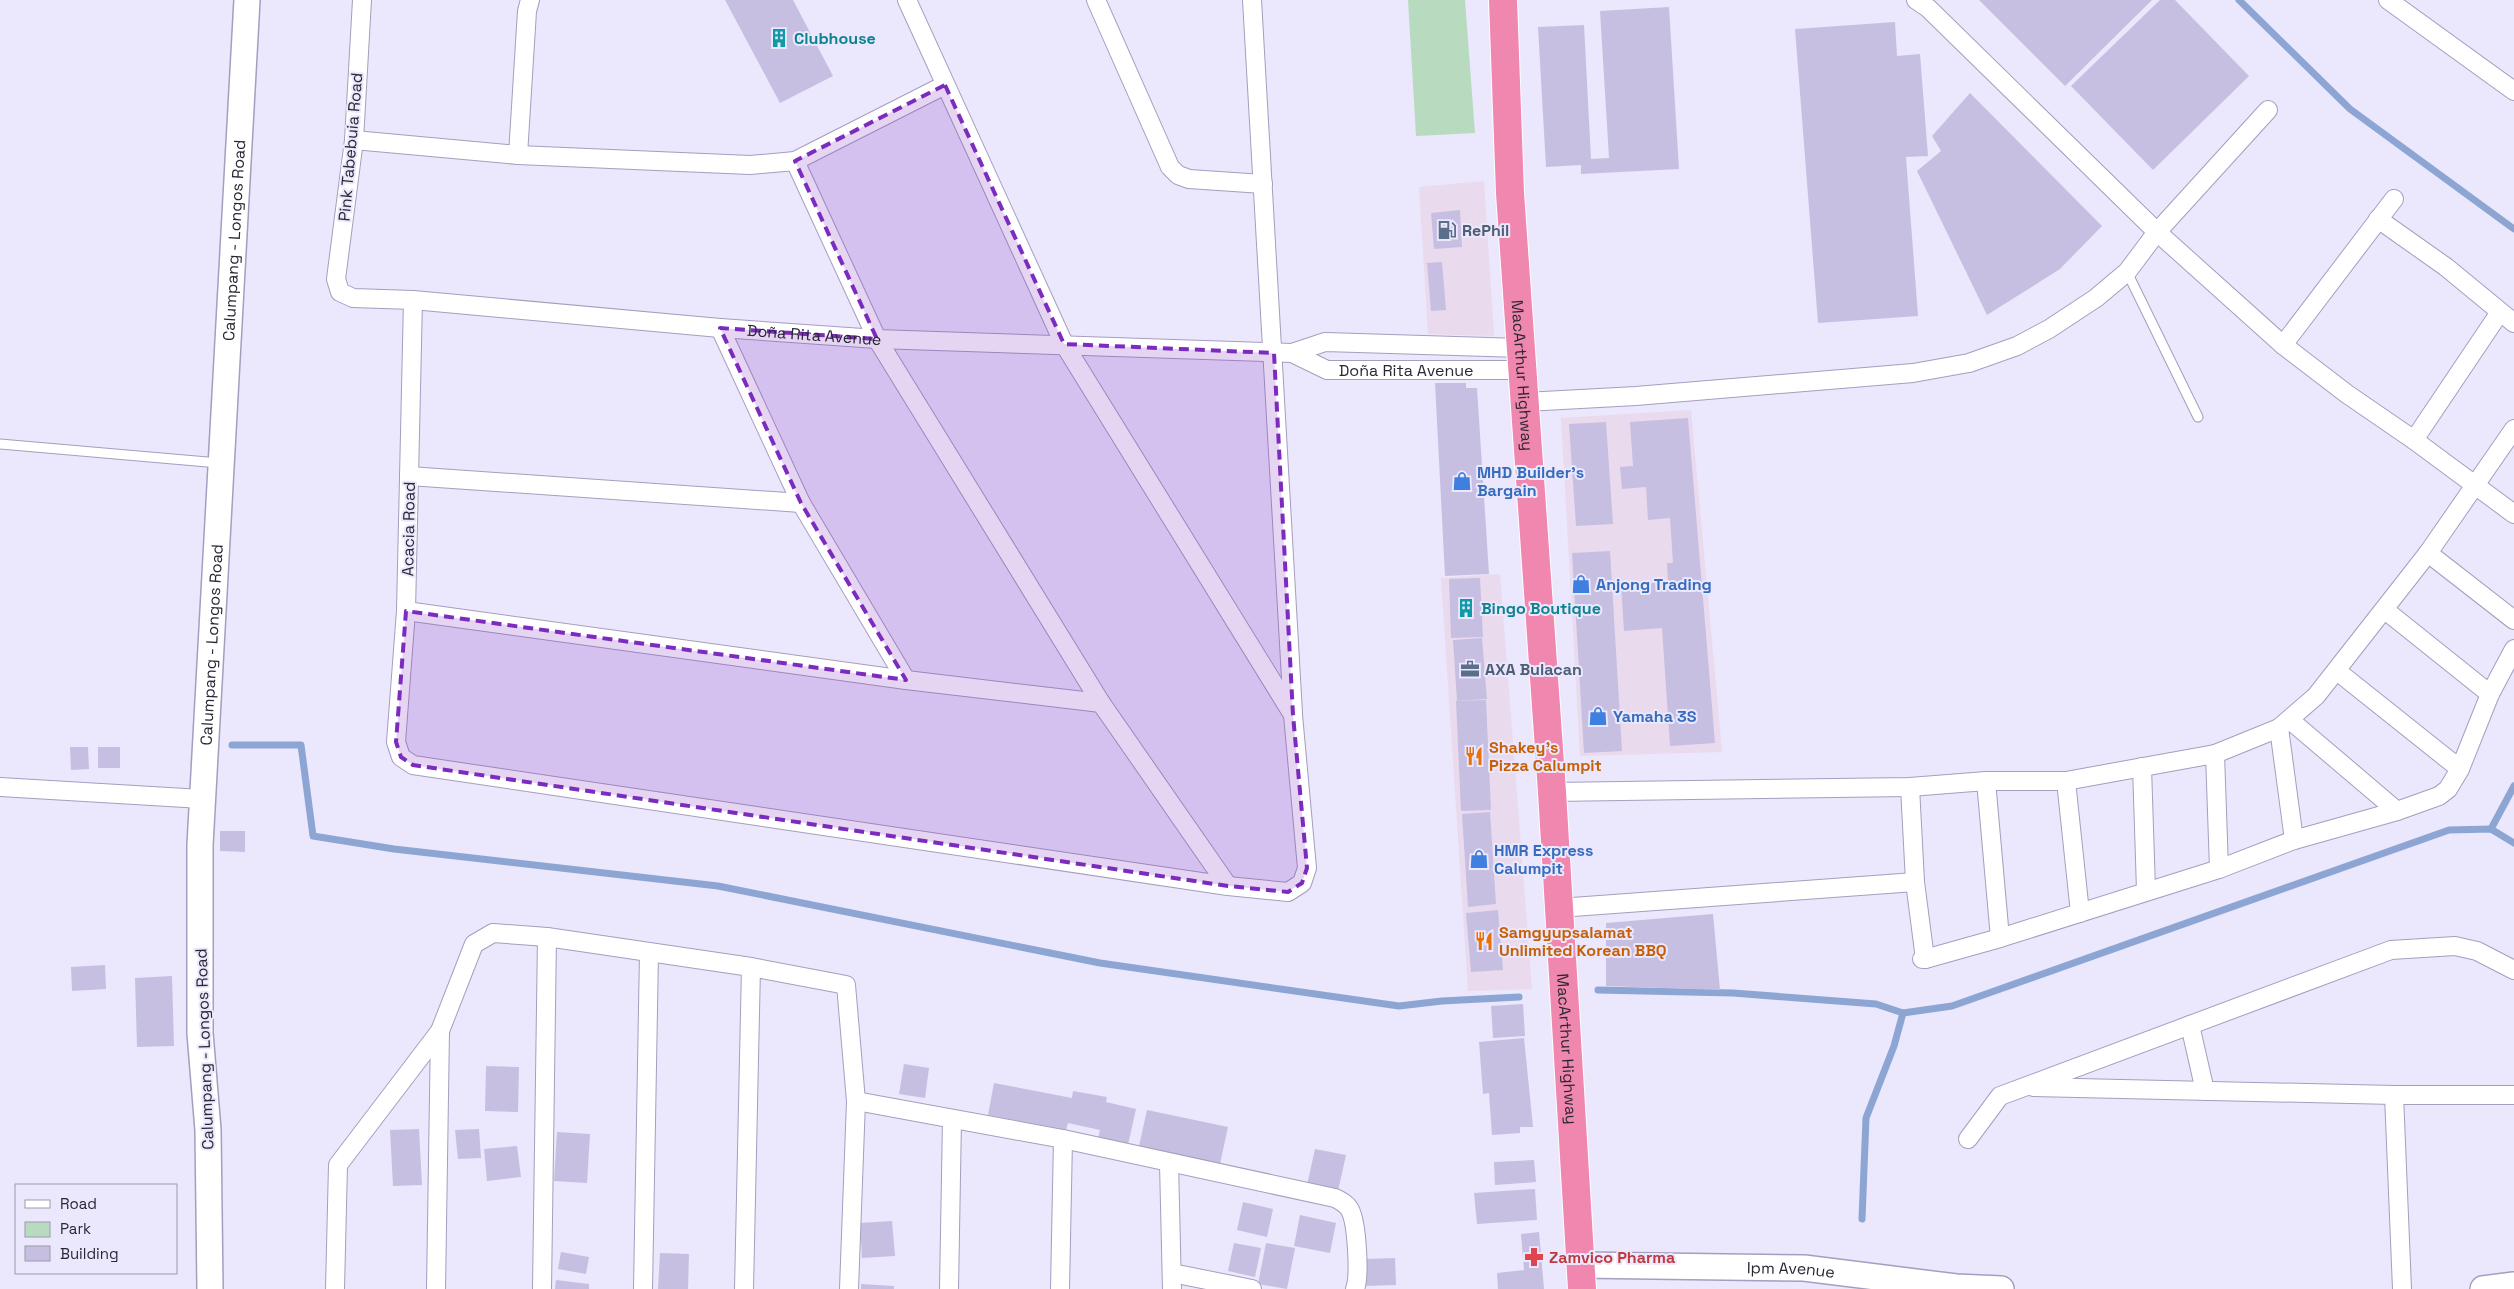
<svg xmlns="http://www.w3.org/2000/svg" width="2514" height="1289" viewBox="0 0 2514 1289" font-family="'Space Grotesk',sans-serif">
  <rect width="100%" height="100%" fill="#ebe7fc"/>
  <!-- commercial -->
  <g fill="#e9daed">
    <polygon points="1484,181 1494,336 1428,334 1419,187"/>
    <polygon points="1691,410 1722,752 1580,756 1561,418"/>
    <polygon points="1500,574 1532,989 1468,991 1441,578"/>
  </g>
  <!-- green -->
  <polygon fill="#b8dbbf" points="1408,0 1465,0 1475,133 1416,136"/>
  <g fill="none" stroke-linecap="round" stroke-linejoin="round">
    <!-- stream -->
    <g stroke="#8da5d3" stroke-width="7">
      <polyline points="2239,0 2350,109 2514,229"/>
      <polyline points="232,745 301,745 313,836 394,849 718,886 1100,963 1399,1006 1442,1001 1519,997"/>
      <polyline points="2491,829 2514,786"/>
      <polyline points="1598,990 1733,993 1876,1004 1903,1013 1952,1006 2449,830 2491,829 2514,843"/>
      <polyline points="1862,1219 1866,1118 1894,1046 1903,1013"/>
    </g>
  </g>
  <!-- building -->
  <g fill="#c7bfe1">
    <polygon points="725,0 793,0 833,76 780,103"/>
    <polygon points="1979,0 2152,0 2065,86"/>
    <polygon points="2160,0 2175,0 2249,76 2153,170 2071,86"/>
    <polygon points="1669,7 1679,169 1581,174 1581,165 1546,167 1538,27 1584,25 1591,159 1609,158 1600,11"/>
    <polygon points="1895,22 1897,56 1920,54 1928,156 1906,157 1918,316 1818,323 1795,29"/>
    <polygon points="1970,93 2102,226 2060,269 1987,315 1917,171 1941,151 1932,136"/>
    <polygon points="1460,210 1462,247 1434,249 1431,213"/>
    <polygon points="1442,262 1446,310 1431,311 1427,263"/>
    <polygon points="1435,383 1466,383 1466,388 1477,388 1489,574 1445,576"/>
    <polygon points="1688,418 1715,743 1670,746 1662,628 1624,631 1621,585 1668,582 1667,563 1673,563 1670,518 1648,520 1646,487 1622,489 1620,467 1633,466 1630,422"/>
    <polygon points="1606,422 1613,524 1576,526 1569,424"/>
    <polygon points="1610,551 1622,751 1584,753 1572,553"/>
    <polygon points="1480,578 1483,637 1451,638 1449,579"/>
    <polygon points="1482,638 1487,699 1457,701 1453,640"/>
    <polygon points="1486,700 1491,810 1461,811 1456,701"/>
    <polygon points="70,747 88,747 89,769 71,770"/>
    <rect x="98" y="747" width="22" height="21"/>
    <polygon points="1490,812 1496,904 1468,907 1462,814"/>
    <polygon points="220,831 245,831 245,852 220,851"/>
    <polygon points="1498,910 1503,970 1471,972 1466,913"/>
    <polygon points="1713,914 1720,990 1606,986 1606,923"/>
    <polygon points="105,965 106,989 72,991 71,967"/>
    <polygon points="172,976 174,1046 137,1047 135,978"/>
    <polygon points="1523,1004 1525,1036 1493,1038 1491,1006"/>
    <polygon points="1524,1038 1533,1127 1520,1127 1520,1133 1492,1135 1489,1093 1483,1094 1479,1042"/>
    <polygon points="904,1064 929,1068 925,1098 899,1094"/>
    <polygon points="486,1066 519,1067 518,1112 485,1111"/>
    <polygon points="994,1083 1072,1098 1073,1091 1107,1097 1106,1102 1136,1109 1128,1145 1098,1139 1100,1130 1068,1123 1066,1130 988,1115"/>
    <polygon points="1147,1110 1228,1127 1220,1164 1139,1146"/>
    <polygon points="419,1129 422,1185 393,1186 390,1130"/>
    <polygon points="479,1129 481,1158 458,1159 455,1130"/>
    <polygon points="557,1132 590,1134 587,1183 554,1181"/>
    <polygon points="517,1146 521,1177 487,1181 484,1149"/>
    <polygon points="1315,1149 1346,1155 1338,1191 1307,1185"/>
    <polygon points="1534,1160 1536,1182 1495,1185 1494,1162"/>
    <polygon points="1535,1189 1537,1220 1477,1224 1474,1193"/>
    <polygon points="1243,1202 1273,1209 1267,1237 1237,1230"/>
    <polygon points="1300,1215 1336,1223 1330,1253 1294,1246"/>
    <polygon points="892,1221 895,1256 862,1258 860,1223"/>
    <polygon points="1539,1232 1544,1289 1498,1289 1497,1273 1524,1270 1521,1234"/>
    <polygon points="1234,1243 1261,1248 1255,1277 1228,1271"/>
    <polygon points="1266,1243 1295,1248 1287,1289 1258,1284"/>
    <polygon points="561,1252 589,1257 586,1274 558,1269"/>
    <polygon points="660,1253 689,1254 688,1289 658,1289"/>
    <polygon points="1395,1258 1396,1285 1366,1286 1365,1259"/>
    <polygon points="556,1280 589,1284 589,1289 555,1289"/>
    <polygon points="861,1284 894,1286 894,1289 861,1289"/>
  </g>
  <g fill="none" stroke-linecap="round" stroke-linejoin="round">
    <!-- lane casing -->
    <g stroke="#a59ebe" stroke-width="11">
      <g id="lane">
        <polyline points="2127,272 2198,417"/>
        <polyline points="0,444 219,463"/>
      </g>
    </g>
    <!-- street casing -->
    <g stroke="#a59ebe" stroke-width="20">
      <g id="street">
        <path id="s1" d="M362,0L354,140L336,279L340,292L353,298L413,300L720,328L877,339L1292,353L1325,342L1521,348"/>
        <polyline points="1096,0 1170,167 1178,175 1189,179 1263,184"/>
        <polyline points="1252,0 1293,713"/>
        <polyline points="1916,0 1928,8 2157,232 2283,345 2347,394 2414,440 2514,514"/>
        <polyline points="2388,0 2514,91"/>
        <polyline points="354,140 518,155 750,165 795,161 877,339 1101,703 1228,886"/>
        <polyline points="518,155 527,11 530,0"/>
        <polyline points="795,161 945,85"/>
        <polyline points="2378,219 2446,267 2514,323"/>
        <polyline points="413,300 406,611 396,742 401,757 413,765 1228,886 1288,892 1302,883 1307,868 1293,715 1064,344 907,0"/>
        <polyline points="720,328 801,503 906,680"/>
        <polyline points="2283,345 2394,199"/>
        <path id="s2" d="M1292,353L1327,370H1523"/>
        <polyline points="1525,402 1636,396 1913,373 1969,363 2017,346 2049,329 2096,298 2127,272 2157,232 2268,110"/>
        <polyline points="2414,440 2500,312"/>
        <polyline points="409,476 801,503"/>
        <polyline points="2428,553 2514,620"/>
        <polyline points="2385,610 2490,694"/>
        <polyline points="406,611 906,680 1101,703"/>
        <polyline points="2337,671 2460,769"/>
        <polyline points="2290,720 2397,811"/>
        <polyline points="2279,728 2294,840"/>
        <polyline points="2215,754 2219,869"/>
        <polyline points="2142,767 2146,890"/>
        <polyline points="1986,781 2000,938"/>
        <polyline points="2066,781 2080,913"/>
        <polyline points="0,787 202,799"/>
        <polyline points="1910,787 1915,882 1925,959 1922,959"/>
        <polyline points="1552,792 1910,787 1986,781 2066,781 2215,754 2279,728 2316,696 2428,553 2514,429"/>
        <polyline points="1559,908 1915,882"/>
        <polyline points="1925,959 2000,938 2219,869 2294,840 2397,811 2439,796 2448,789 2460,769 2490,694 2514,649"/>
        <polyline points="2190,1025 2205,1091"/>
        <polyline points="2033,1087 2394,1095 2514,1095"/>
        <polyline points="2394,1095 2402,1289"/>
        <path d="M856,1101L1063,1139L1335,1198C1341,1201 1347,1204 1350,1210C1357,1223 1360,1276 1355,1289"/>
        <polyline points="1968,1139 2000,1096 2391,950 2455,946 2477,951 2514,970"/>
        <polyline points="1169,1163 1172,1289"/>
        <polyline points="1172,1273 1252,1289"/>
        <polyline points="335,1289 338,1165 440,1031 474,944 493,933 547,937 751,967 846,985 856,1101 849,1289"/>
        <polyline points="436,1289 440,1031"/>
        <polyline points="542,1289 547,937"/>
        <polyline points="643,1289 649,953"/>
        <polyline points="744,1289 751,967"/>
        <polyline points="949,1289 952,1119"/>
        <polyline points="1060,1289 1063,1139"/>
      </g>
    </g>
    <!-- secondary casing -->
    <g stroke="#a59ebe" stroke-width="28">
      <g id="secondary">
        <path id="s3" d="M1580,1265L1804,1268L1956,1287L2001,1289"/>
        <path id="s4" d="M210,1289L208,1130L200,1033V845L247,0"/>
        <polyline points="2483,1289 2514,1285"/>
      </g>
    </g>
    <!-- highway casing -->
    <g stroke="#fff" stroke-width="30">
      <g id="highway">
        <path id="s5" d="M1503,0L1510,193L1552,792L1582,1289"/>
      </g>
    </g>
    <!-- lane -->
    <use href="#lane" stroke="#fff" stroke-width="9"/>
    <!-- street -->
    <use href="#street" stroke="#fff" stroke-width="18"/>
    <!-- secondary -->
    <use href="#secondary" stroke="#fff" stroke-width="25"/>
    <!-- highway -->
    <use href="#highway" stroke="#f087ae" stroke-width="28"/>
  </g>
  <!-- marked area -->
  <path fill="#7b2cbf" fill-opacity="0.2" stroke="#7b2cbf" stroke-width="4" stroke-dasharray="10 6" stroke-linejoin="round" d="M945,85L1064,344L1274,353L1293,715L1307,868L1302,883L1288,892L1228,886L413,765L401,757L396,742L406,611L906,680L801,503L720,328L877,339L795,161Z"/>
  <!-- icons -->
  <defs>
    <g id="building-bare" transform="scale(1.5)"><path d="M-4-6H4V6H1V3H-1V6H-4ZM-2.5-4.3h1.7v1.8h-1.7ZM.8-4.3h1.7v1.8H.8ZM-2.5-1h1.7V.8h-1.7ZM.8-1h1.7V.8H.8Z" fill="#0f9aa8" stroke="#ebe7fc" stroke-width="2.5" paint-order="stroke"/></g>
    <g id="fuel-bare" transform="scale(1.5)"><path d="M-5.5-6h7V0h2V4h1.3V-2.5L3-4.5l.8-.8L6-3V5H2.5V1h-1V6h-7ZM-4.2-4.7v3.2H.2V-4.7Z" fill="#5c6f8a" stroke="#ebe7fc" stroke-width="2.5" paint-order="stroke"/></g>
    <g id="shop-bare" transform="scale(1.5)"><path d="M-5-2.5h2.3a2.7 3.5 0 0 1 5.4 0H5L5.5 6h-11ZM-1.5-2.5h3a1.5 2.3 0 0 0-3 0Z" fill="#3f7fe0" stroke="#ebe7fc" stroke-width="2.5" paint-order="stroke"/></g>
    <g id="office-bare" transform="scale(1.5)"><path d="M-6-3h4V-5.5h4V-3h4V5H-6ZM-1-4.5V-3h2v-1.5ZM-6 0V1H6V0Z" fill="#5c6f8a" stroke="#ebe7fc" stroke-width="2.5" paint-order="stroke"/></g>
    <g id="restaurant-bare" transform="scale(1.5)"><path d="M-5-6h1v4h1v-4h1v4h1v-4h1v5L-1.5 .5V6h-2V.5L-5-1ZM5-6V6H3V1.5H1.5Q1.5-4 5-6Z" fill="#e8710a" stroke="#ebe7fc" stroke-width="2.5" paint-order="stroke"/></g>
    <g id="pharmacy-bare" transform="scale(1.5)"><path d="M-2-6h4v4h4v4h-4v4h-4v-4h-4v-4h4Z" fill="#e0444e" stroke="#ebe7fc" stroke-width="2.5" paint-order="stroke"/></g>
  </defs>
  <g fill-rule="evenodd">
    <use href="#building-bare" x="779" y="38"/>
    <use href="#fuel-bare" x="1447" y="230"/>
    <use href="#shop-bare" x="1462" y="481"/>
    <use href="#shop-bare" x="1581" y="584"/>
    <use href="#building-bare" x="1466" y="608"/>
    <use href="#office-bare" x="1470" y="669"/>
    <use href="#shop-bare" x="1598" y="716"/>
    <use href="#restaurant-bare" x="1474" y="756"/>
    <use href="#shop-bare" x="1479" y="859"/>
    <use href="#restaurant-bare" x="1484" y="941"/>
    <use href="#pharmacy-bare" x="1534" y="1257"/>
  </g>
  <g text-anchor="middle" stroke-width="4" stroke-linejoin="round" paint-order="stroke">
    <!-- culture labels -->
    <g font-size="16" font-weight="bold" fill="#0d838f" stroke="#ebe7fc" text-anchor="start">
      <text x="794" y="44">Clubhouse</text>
      <text x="1481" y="614">Bingo Boutique</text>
    </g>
    <!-- street labels -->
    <g font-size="16" fill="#2a2734" stroke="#ebe7fc">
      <text transform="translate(350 147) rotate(-85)" y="6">Pink Tabebuia Road</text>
      <text dy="6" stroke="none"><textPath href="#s4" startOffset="1050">Calumpang - Longos Road</textPath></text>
      <text dy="6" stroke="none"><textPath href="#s1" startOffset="771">Doña Rita Avenue</textPath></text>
      <text dy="6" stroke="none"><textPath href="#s2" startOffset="118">Doña Rita Avenue</textPath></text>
      <text dy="6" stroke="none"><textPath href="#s5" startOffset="376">MacArthur Highway</textPath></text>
      <text transform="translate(408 529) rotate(-89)" y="6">Acacia Road</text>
      <text dy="6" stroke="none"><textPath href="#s4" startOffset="645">Calumpang - Longos Road</textPath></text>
      <text transform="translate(204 1049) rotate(-92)" y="6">Calumpang - Longos Road</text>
      <text dy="6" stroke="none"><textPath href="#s5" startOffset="1051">MacArthur Highway</textPath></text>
      <text dy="6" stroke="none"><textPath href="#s3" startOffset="211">Ipm Avenue</textPath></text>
    </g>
    <!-- service labels -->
    <g font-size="16" font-weight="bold" fill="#4e5e75" stroke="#ebe7fc" text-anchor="start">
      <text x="1462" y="236">RePhil</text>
      <text x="1485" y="675">AXA Bulacan</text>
    </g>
    <!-- shop labels -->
    <g font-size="16" font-weight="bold" fill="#366cbe" stroke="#ebe7fc" text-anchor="start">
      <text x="1477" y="478">MHD Builder’s<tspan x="1477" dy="18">Bargain</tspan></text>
      <text x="1596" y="590">Anjong Trading</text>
      <text x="1613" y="722">Yamaha 3S</text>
      <text x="1494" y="856">HMR Express<tspan x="1494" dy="18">Calumpit</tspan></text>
    </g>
    <!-- food labels -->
    <g font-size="16" font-weight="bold" fill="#c56008" stroke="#ebe7fc" text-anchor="start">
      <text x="1489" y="753">Shakey’s<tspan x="1489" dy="18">Pizza Calumpit</tspan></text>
      <text x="1499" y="938">Samgyupsalamat<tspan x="1499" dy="18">Unlimited Korean BBQ</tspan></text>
    </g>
    <!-- health labels -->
    <g font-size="16" font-weight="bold" fill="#be3a42" stroke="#ebe7fc" text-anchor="start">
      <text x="1549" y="1263">Zamvico Pharma</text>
    </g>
  </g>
  <!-- legend -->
  <rect x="15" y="1184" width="162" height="90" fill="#ebe7fc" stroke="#9e9aac"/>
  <rect x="25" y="1200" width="25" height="8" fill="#ffffff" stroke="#9e9aac"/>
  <text x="60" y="1209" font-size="15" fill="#2a2734">Road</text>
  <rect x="25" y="1222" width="25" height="15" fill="#b8dbbf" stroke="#9e9aac"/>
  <text x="60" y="1234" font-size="15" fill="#2a2734">Park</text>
  <rect x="25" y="1246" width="25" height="15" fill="#c7bfe1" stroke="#9e9aac"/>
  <text x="60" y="1259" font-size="15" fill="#2a2734">Building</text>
</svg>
